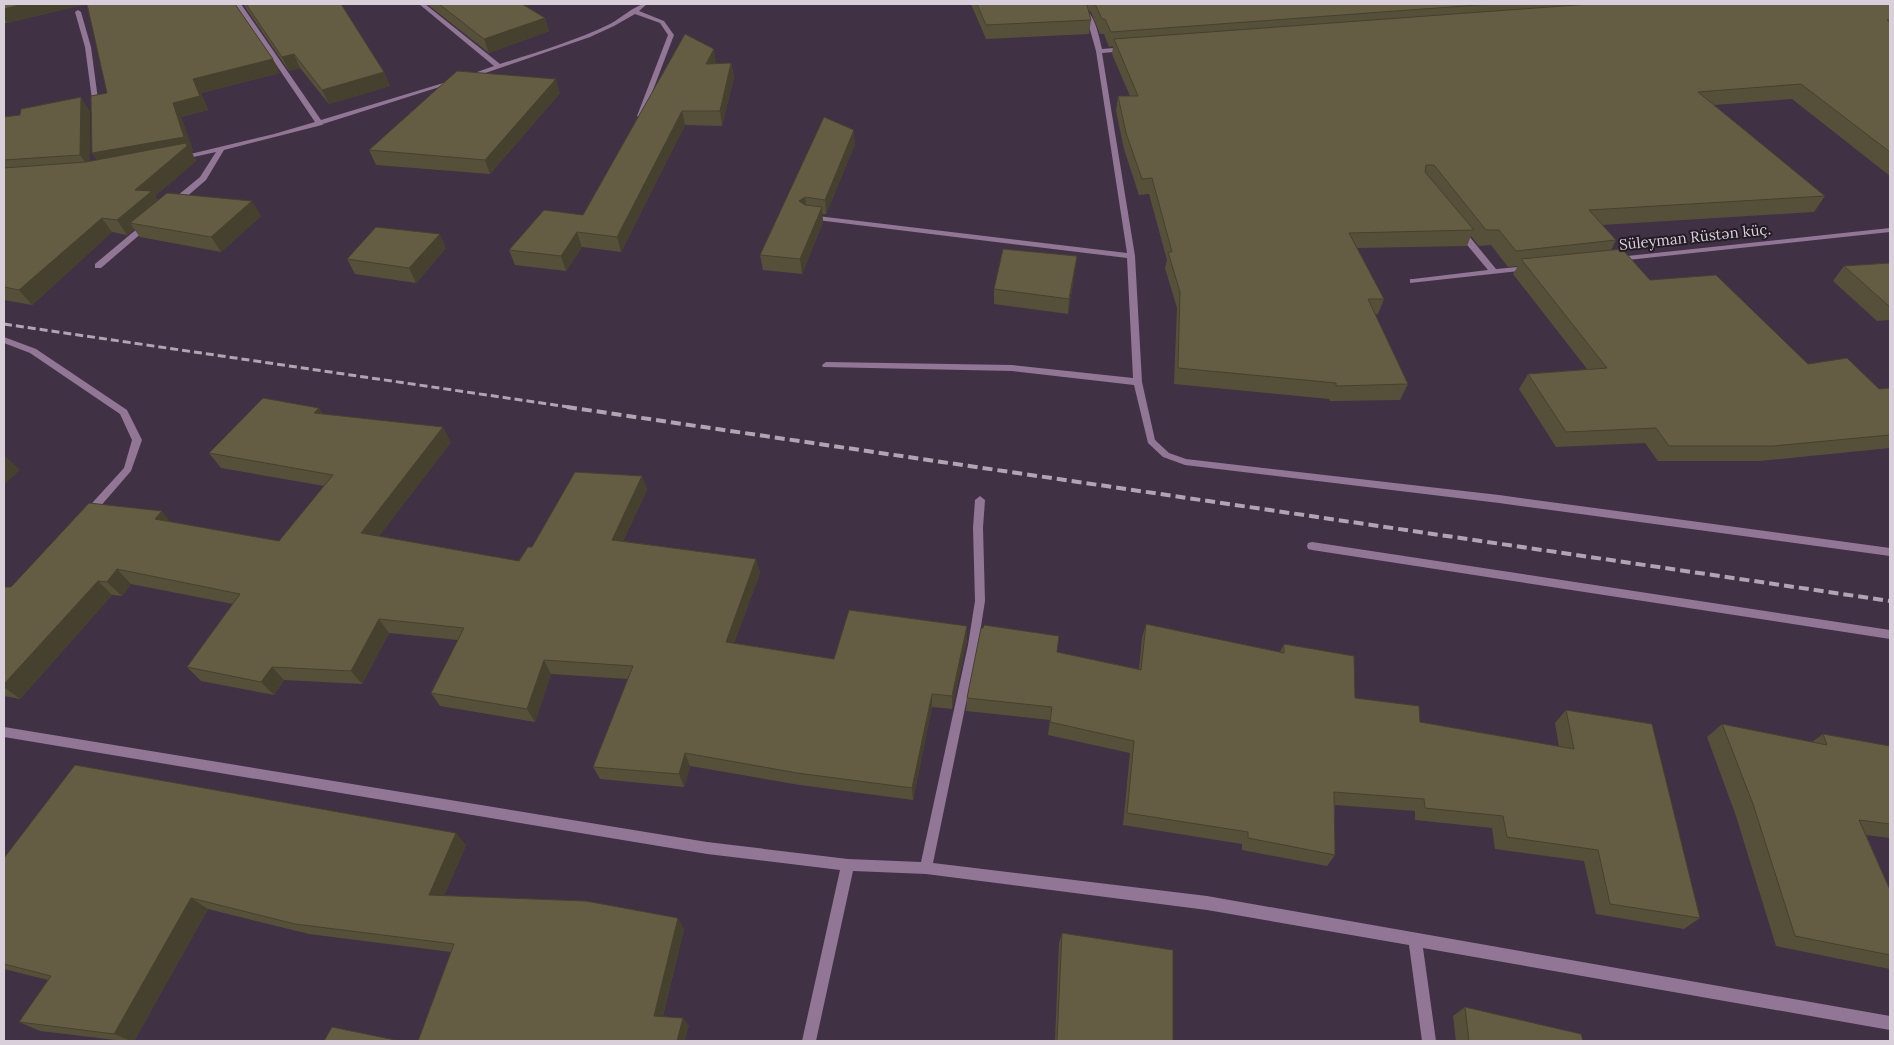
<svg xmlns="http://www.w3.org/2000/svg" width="1894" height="1045" viewBox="0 0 1894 1045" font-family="Lora,serif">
  <rect width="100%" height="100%" fill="#413144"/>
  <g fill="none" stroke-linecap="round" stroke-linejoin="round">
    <!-- street -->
    <g fill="#927696" fill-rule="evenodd">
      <polygon points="235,4 241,4 321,120 450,81 455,82 323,124 322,125 224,150 206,180 177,205 171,205 171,201 200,177 216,152 180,160 176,158 178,157 274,134 315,122"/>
      <path d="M419,4H425L500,64C537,52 575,41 610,24C620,19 637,3 647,4L639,11L664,21L674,35L643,116L640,118L637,116L668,35L660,23L635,14L614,26L590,37L468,79L465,77L466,76L494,66Z"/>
      <path d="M1075,4H1081C1095,15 1098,32 1102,49L1126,47L1129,49L1126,51L1102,53L1135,256L1142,382L1155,440L1169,453L1186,459L1499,495L1890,548V556L1499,503L1185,465L1163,457L1148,443L1134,385L1012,371L823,367L822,365L826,362L1012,365L1133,378L1127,258L809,219L805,217L809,215L1127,253L1096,51L1087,19Z"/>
      <polygon points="78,10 81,12 91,47 99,107 96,109 93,107 85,47 75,12"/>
      <polygon points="144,223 147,223 151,225 101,268 95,268 95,264"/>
      <polygon points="1890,228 1890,232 1618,261 1614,259 1618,257"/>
      <polygon points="1458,230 1464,230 1496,269 1529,266 1533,268 1529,270 1410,283 1410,279 1413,279 1488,270 1458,234"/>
      <polygon points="4,337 36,349 127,410 142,440 131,471 92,516 84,516 83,513 124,468 132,440 120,414 30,353 4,343"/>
      <polygon points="980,496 985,500 983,528 985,601 978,645 933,863 1207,896 1890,1016 1890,1030 1423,948 1436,1041 1422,1041 1409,945 1207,910 926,874 853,871 816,1041 802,1041 840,870 707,854 4,737 4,727 707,842 848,859 921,862 968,645 975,601 973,528 975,500"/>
      <polygon points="1312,542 1890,630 1890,639 1312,550 1308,549 1307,546 1308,543"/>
    </g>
    <!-- rail-far1 -->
    <polyline stroke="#b1a5b3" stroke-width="3" stroke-dasharray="8 4" stroke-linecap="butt" points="4,324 575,408"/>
    <!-- rail -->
    <polyline stroke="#b1a5b3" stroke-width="4" stroke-dasharray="10 5" stroke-linecap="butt" points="567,407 1890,601"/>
  </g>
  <!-- wall -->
  <g fill="#56503a">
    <polygon points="4,4 86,4 7,23 4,23"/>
    <polygon points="243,4 341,4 384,72 390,86 329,104 300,68 289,71"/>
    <polygon points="427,4 522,4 545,18 549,31 489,53"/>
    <polygon points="971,4 1890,4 1890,176 1792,99 1714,105 1825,196 1814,212 1602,225 1616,240 1611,250 1650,280 1808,364 1879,389 1890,388 1890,448 1760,461 1658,461 1645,443 1556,447 1519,389 1528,374 1587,369 1513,274 1518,266 1508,267 1491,245 1479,246 1471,236 1467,246 1357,248 1384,299 1378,314 1375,315 1408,384 1400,400 1330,401 1329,399 1174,384 1177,308 1165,268 1167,260 1149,194 1139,195 1124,149 1116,111 1118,96 1130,96 1112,54 1113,46 1109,47 1104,34 1100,34 1091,12 1088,9 1091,20 1089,34 986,39"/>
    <polygon points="716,63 731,63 734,77 722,126 685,125 621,252 582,247 566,271 515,265 509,250 583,215"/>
    <polygon points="280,73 201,93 208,110 181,117 193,151 191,151 196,161 155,196 158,200 261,216 221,252 140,237 134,229 127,235 112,232 32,305 4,300 4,117 90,112 90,162 97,160 92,153 91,96"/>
    <polygon points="560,93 490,174 376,165 369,150"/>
    <polygon points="824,117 855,144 826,214 822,214 823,222 802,274 763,270 760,255"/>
    <polygon points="446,248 416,283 355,274 347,259"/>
    <polygon points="1077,256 1075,271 1068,314 994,304 994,289"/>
    <polygon points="1890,263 1890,320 1877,321 1833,281 1844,266"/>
    <polygon points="319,408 322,414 451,442 379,536 519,561 532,547 642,476 647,490 623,541 756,559 760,573 734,643 834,659 967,640 952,709 932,707 913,800 800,785 690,766 684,787 600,779 593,767 628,679 551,674 535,722 440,706 431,693 458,640 389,633 362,684 284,680 274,695 201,681 187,667 233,604 131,584 122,596 112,595 20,699 4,696 4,587 11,587 171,522 279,541 324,486 221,468 209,453"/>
    <polygon points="1146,624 1280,652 1284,644 1355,698 1420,722 1559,747 1555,723 1566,710 1700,918 1684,929 1596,914 1584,861 1495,849 1492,828 1415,820 1415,811 1335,805 1335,855 1327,866 1242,850 1242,844 1123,825 1130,753 1048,735 1050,720 966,711 967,698 1057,652 1139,669 1142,638"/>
    <polygon points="1722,724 1812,742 1823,734 1890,746 1890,838 1866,835 1890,890 1890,969 1776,946 1736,816 1707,737"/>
    <polygon points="466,845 444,896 684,929 663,1016 689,1026 451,952 309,934 208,909 134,1041 124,1041 40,1031 19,1022 48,980 4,969 4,858"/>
    <polygon points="1062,933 1173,1041 1055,1041 1059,943"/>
    <polygon points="1465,1007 1583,1041 1456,1041 1453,1016"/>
  </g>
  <!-- shaded-wall -->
  <g fill="#46412f">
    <polygon points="23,4 86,4 7,23 4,18 4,9"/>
    <polygon points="545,18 549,31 489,53 484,39"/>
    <polygon points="714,49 716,63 709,78 706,64"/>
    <polygon points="294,54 300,68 289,71 282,57"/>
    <polygon points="273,59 280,73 201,93 208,110 181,117 193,151 191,151 196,161 155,196 162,206 130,223 134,229 127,235 117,220 102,168 92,153 173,103 193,79"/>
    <polygon points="731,63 734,77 722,126 720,111"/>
    <polygon points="384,72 390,86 329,104 322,90"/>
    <polygon points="556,79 560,93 490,174 485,160"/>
    <polygon points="81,97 90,112 90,169 80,155"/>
    <polygon points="682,111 685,125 621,252 617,237"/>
    <polygon points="854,130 855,144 826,214 825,200"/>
    <polygon points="805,197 807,212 799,201"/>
    <polygon points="252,201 261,216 221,252 211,237"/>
    <polygon points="822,207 823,222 802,274 800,259"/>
    <polygon points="102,218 112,232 32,305 19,290"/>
    <polygon points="577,232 582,247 566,271 561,256"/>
    <polygon points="440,234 446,248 416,283 409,268"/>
    <polygon points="1077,256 1075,271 1068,314 1069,299"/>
    <polygon points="319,408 328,423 314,413"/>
    <polygon points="443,427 451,442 371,547 361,533"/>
    <polygon points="5,456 20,470 4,485 4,457"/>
    <polygon points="642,476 647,490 617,554 612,540"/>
    <polygon points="162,511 174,526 155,519"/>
    <polygon points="756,559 760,573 730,655 726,642"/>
    <polygon points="117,569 131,584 122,596 107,582"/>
    <polygon points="98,581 112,595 20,699 4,687 4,684"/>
    <polygon points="379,619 389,633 362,684 351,671"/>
    <polygon points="967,626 967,640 952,709 952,696"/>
    <polygon points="544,660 551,674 535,722 527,709"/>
    <polygon points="272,667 284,680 274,695 261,682"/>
    <polygon points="932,694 932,707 913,800 912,788"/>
    <polygon points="685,753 690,766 684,787 679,774"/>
    <polygon points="456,833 466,845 440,906 429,895"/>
    <polygon points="191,898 208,909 134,1041 131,1041 114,1034"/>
    <polygon points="678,918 684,929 661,1024 654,1016"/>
    <polygon points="683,1018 689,1026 685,1041 677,1041"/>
  </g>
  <!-- building -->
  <g fill="#645d43" stroke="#46412f">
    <polygon points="4,4 23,4 4,9"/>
    <polygon points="87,4 235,4 273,59 193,79 200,96 173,103 184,137 92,153 91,96 107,93"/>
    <polygon points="246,4 341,4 384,72 322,90 294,54 282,57"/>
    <polygon points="439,4 522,4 545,18 484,39"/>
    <polygon points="977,4 1085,4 1087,5 1091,20 986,25"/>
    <polygon points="1095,4 1491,4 1111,32 1105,19 1102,19"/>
    <polygon points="1590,4 1890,4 1890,20 1887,20 1890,22 1890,152 1801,84 1698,92 1825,196 1589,210 1616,240 1516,251 1499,230 1486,230 1434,165 1426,165 1425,172 1474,230 1349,233 1384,299 1368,299 1408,384 1336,386 1336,383 1178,368 1180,292 1168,252 1172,252 1152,178 1142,179 1126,133 1118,96 1138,96 1114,39"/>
    <polygon points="685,34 714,49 706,64 731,63 720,111 682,111 617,237 577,232 561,256 509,250 544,210 583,215"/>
    <polygon points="457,71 556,79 485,160 369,150"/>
    <polygon points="81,97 80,155 4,160 4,117 20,115 21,109"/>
    <polygon points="824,117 854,130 825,200 805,197 799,201 805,205 822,207 800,259 760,255"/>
    <polygon points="186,143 187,146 135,190 152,191 117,220 102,218 19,290 4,287 4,168 86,162"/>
    <polygon points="167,193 252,201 211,237 130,223"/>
    <polygon points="376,227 440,234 409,268 347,259"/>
    <polygon points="1003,249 1077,256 1069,299 994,289"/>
    <polygon points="1622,249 1650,280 1716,275 1808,364 1847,358 1879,389 1890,388 1890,435 1773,446 1669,446 1656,428 1566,432 1528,374 1607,368 1521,259"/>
    <polygon points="1890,263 1890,307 1844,266"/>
    <polygon points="263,398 319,408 314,413 443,427 361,533 519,561 528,547 532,547 575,472 642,476 612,540 756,559 726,642 834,659 849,610 967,626 952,696 932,694 912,788 797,773 685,753 679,774 593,767 633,666 544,660 527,709 431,693 464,628 379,619 351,671 272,667 261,682 187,667 240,594 117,569 107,582 98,581 4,684 4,587 11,587 89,503 162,511 155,519 279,541 333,475 209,453"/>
    <polygon points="1146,624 1284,653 1284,644 1354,656 1355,698 1419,706 1420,722 1574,749 1566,710 1652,724 1700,918 1610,904 1598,850 1507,837 1503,816 1425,808 1424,799 1334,792 1335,855 1248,838 1248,832 1127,813 1134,741 1050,722 1052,707 967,698 981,628 983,628 984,625 1059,636 1057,652 1141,670"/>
    <polygon points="1722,724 1827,745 1823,734 1890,746 1890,824 1859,820 1890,890 1890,955 1795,936 1753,804"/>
    <polygon points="75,765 456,833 429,895 586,901 678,918 654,1016 683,1018 677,1041 418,1041 454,944 295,924 191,898 114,1034 19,1022 51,976 4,964 4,858"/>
    <polygon points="1062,933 1173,950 1173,1041 1057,1041"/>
    <polygon points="1465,1007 1581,1034 1583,1041 1469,1041"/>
    <polygon points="332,1027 400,1041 324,1041"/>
  </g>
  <g text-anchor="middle" stroke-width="4" stroke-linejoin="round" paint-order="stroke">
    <!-- far-street labels -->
    <g font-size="15" fill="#d9cfdb" stroke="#231c25">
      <text transform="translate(1695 237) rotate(-6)" y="5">Süleyman Rüstən küç.</text>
    </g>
  </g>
  <!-- border -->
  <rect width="1894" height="1045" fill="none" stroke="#d9cfdb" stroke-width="10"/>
</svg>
